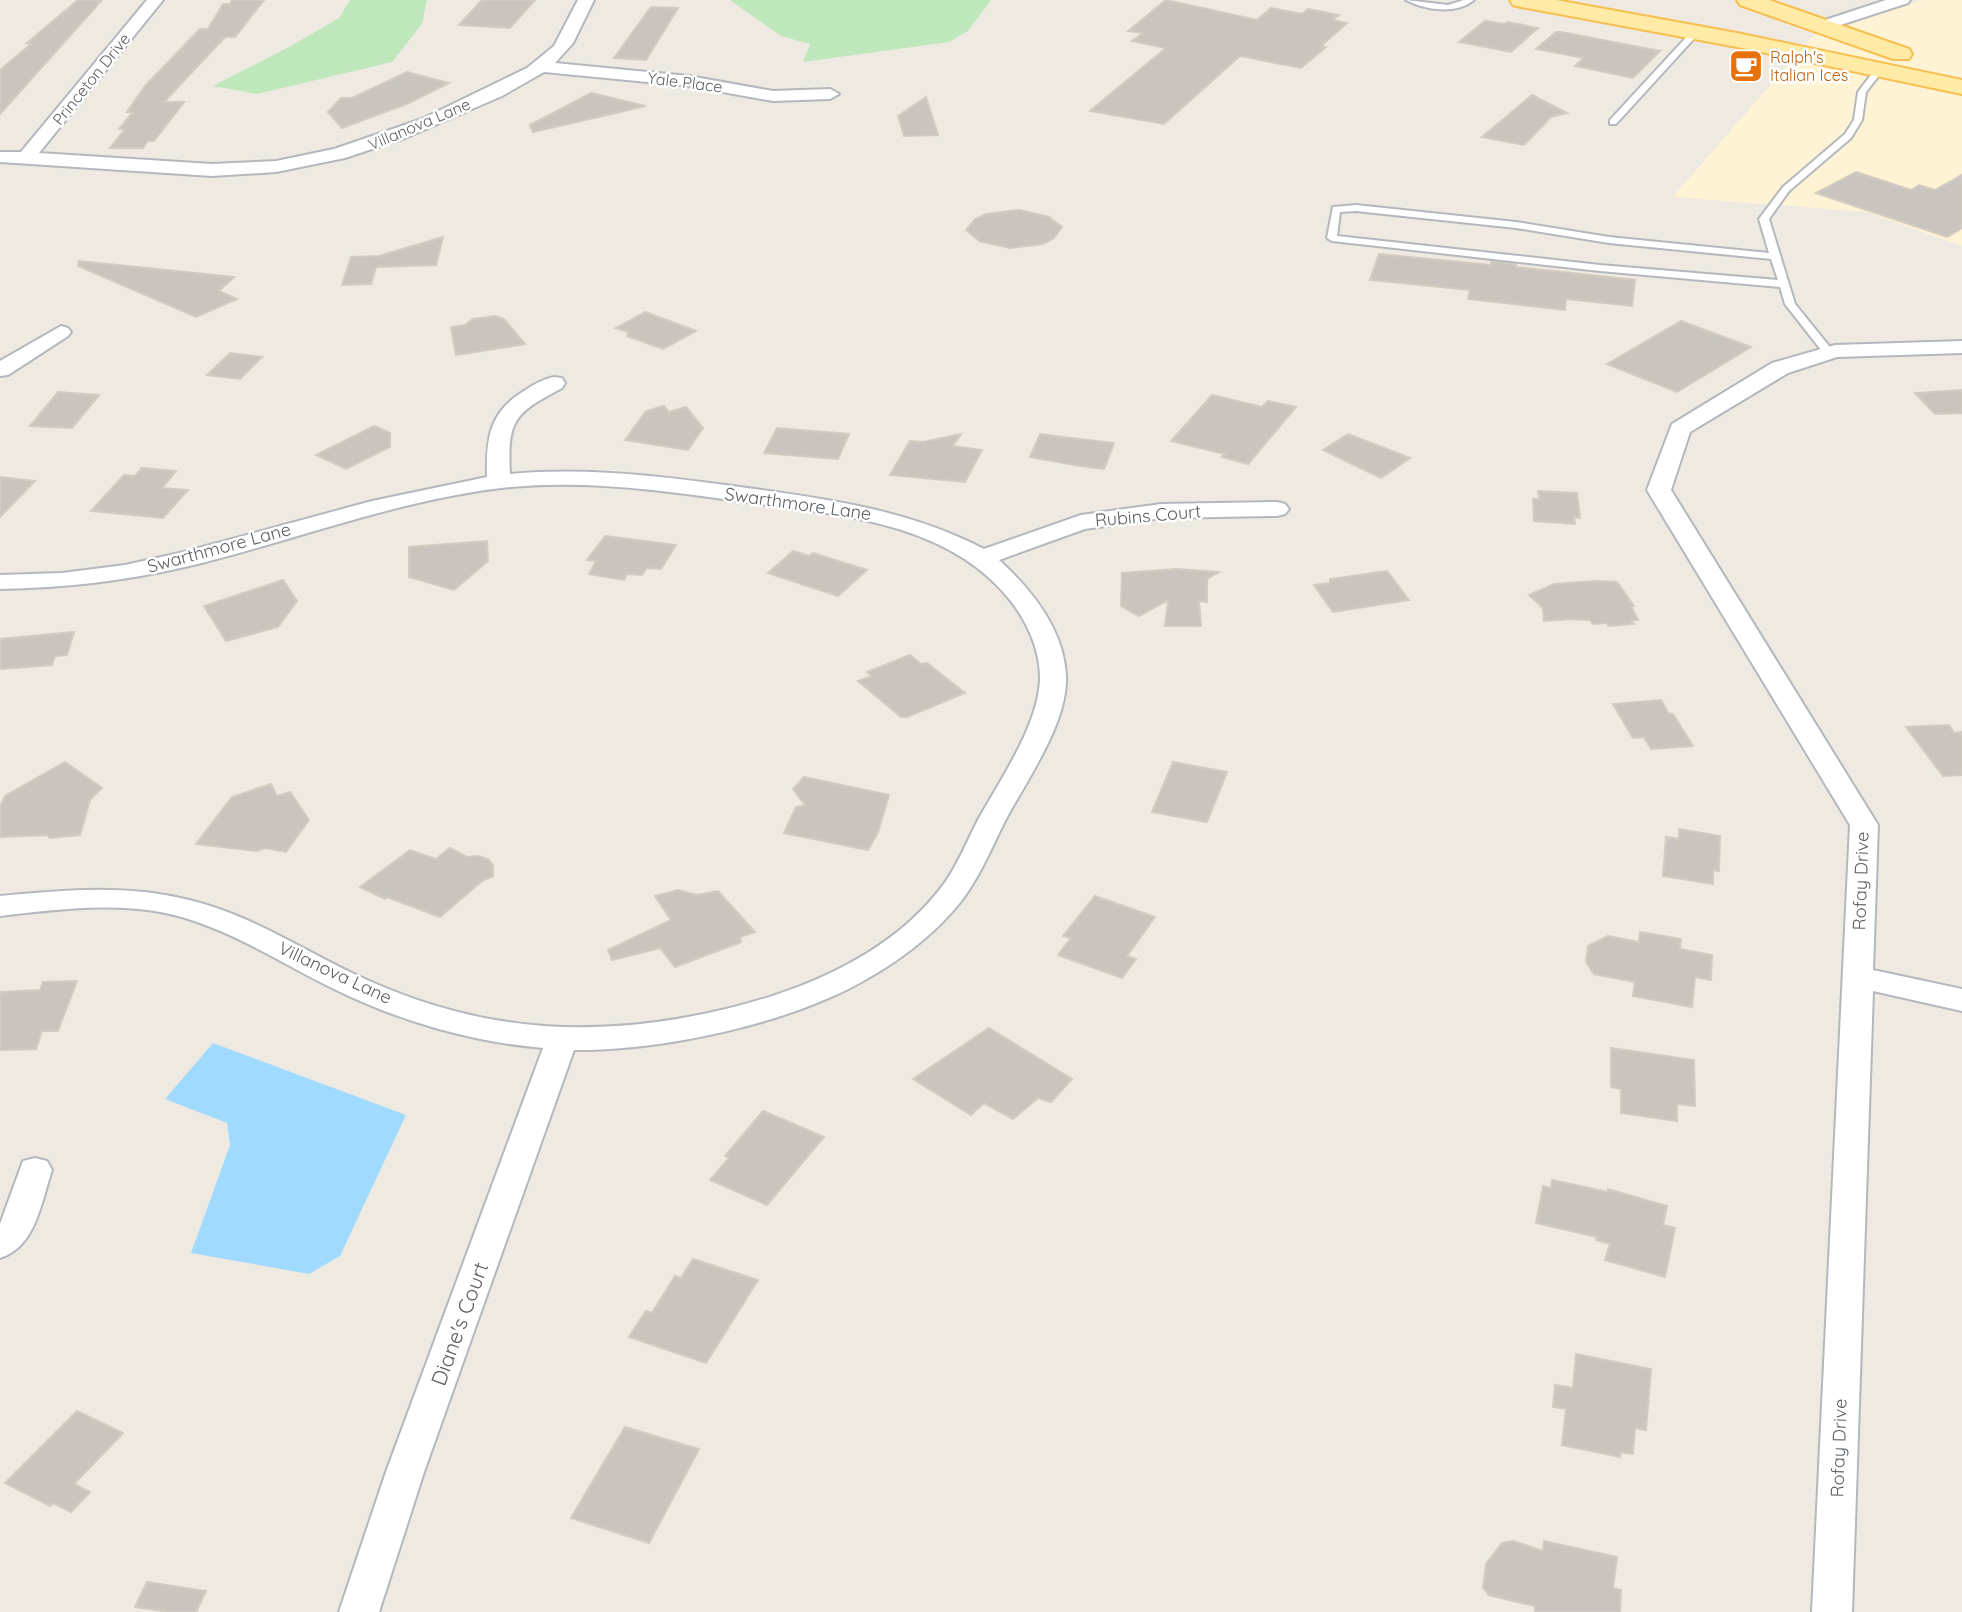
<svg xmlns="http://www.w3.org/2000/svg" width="1962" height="1612" viewBox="0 0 1962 1612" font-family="Quicksand,sans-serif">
  <rect width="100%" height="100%" fill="#eeeae1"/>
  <!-- commercial -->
  <polygon fill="#fff3d5" points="1921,0 1962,0 1962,246 1867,212 1673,197 1813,36"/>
  <!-- green -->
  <g fill="#bfe7bc">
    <polygon points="350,0 427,0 422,24 392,62 257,94 213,86 291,46 339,18"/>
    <polygon points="730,0 991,0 968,31 949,42 803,62 810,44 781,36"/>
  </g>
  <!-- water -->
  <polygon fill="#a0dbff" points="213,1043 406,1115 340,1256 309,1274 191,1253 230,1145 227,1123 165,1099"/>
  <!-- building -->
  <g fill="#c9c5be" stroke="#d3cbbf" stroke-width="2">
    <polygon points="78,0 102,0 0,114 0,70 32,43 27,43"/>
    <polygon points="232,0 264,0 235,37 225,37 164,102 184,102 154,141 148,141 143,148 110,148 125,129 119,129 133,112 127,112 145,86 200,29 208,29 223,4 230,4"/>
    <polygon points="482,0 535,0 510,28 459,25"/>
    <polygon points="1166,0 1257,20 1271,8 1302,14 1308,9 1339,15 1332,20 1347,23 1321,46 1326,47 1301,68 1240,56 1164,124 1090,111 1166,48 1132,41 1143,33 1128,31"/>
    <polygon points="651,7 678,8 646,60 614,58"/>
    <polygon points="1485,21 1505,24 1508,22 1538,28 1511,52 1459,42"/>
    <polygon points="1556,32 1561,32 1660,51 1633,78 1575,66 1584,58 1536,49"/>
    <polygon points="407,72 449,83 409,103 342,128 328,112 341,98 352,98"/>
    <polygon points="591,93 646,106 533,132 530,125"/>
    <polygon points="1532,95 1567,113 1551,117 1524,145 1482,137"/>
    <polygon points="926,97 938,135 904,136 898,116"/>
    <polygon points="1856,172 1911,190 1919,185 1935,190 1962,175 1962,228 1947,237 1816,193"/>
    <polygon points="1019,210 1049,217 1062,227 1054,238 1043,244 1010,248 979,241 966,230 975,219 986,214"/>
    <polygon points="443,237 436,265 376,267 371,284 342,285 351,257 379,256"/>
    <polygon points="1379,254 1491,265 1491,261 1516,264 1516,267 1635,280 1632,306 1566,299 1565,310 1468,299 1470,290 1370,280"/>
    <polygon points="79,261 234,277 219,291 237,299 196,317 78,266"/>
    <polygon points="645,312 696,331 663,349 627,336 628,332 616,328"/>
    <polygon points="496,316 504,319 525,344 456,355 451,327 465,325 473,319"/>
    <polygon points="1681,321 1751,347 1677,392 1607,364"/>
    <polygon points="230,353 262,357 240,379 207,375"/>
    <polygon points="1962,390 1962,413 1935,414 1915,393"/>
    <polygon points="58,392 99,395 72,428 30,426"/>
    <polygon points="1212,395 1262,407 1268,401 1296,407 1248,464 1222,457 1225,454 1171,441"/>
    <polygon points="664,406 669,412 686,407 703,428 688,450 625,440 646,411"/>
    <polygon points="374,426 390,433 390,447 346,469 316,455"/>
    <polygon points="777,428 849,434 838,459 764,453"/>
    <polygon points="961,434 953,446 982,450 965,482 890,475 910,441 923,442"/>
    <polygon points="1040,434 1071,438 1114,443 1104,469 1080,466 1030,457"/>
    <polygon points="1348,434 1410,458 1381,478 1323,450"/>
    <polygon points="142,468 176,471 162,488 188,490 163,518 91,511 124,475 135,476"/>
    <polygon points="0,477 35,481 0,517"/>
    <polygon points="1538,491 1577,493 1580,518 1574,517 1575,524 1534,521 1533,499 1539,499"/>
    <polygon points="605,536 676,545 661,569 647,568 642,575 627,574 624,580 589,574 596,561 587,560"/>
    <polygon points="487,541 488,561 454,590 409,577 409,547"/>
    <polygon points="793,551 809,556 813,553 867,570 838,596 768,573"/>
    <polygon points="1177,569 1219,572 1207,579 1207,602 1199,601 1201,626 1165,626 1168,600 1139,616 1121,606 1122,573"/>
    <polygon points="1387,571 1409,600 1333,612 1314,585 1330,583 1330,579"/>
    <polygon points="283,580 297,601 278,627 226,641 204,606"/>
    <polygon points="1595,581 1617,582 1634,606 1631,606 1638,620 1631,620 1634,624 1608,626 1607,623 1593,624 1590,620 1571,619 1544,621 1543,608 1529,595 1554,584"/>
    <polygon points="74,632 67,655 55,656 52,665 0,669 0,639"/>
    <polygon points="910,655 921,664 927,663 965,693 907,717 901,717 858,681 872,676 867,672"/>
    <polygon points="1661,700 1669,714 1673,714 1693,746 1651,749 1644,737 1633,738 1613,704"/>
    <polygon points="1949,725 1954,733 1962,732 1962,775 1943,776 1906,727"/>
    <polygon points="65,762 102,788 90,800 80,835 50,838 47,835 0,837 0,807 5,796"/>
    <polygon points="1173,762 1227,772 1207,822 1152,812"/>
    <polygon points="804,777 889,795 878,832 868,850 784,833 796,807 805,805 793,789"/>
    <polygon points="271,784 277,796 290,792 309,820 286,852 265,848 257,851 196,844 232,797"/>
    <polygon points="1679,829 1720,836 1719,871 1713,870 1713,884 1663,876 1666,837 1679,839"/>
    <polygon points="450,848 467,857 478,856 488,859 493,865 493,876 482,881 440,917 387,897 385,899 360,887 410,850 436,859"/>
    <polygon points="678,890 697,895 718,891 755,932 740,937 741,942 675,967 660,948 612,960 608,950 671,920 655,896"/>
    <polygon points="1095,896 1155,917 1127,956 1136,959 1122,978 1058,955 1071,938 1063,936"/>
    <polygon points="1640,932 1681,939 1680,949 1712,955 1711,980 1695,977 1692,1007 1633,996 1635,982 1594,974 1586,962 1588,946 1608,936 1639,942"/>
    <polygon points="77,981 58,1031 42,1031 36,1049 0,1050 0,992 40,990 43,982"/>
    <polygon points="989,1028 1072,1079 1051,1102 1038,1098 1013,1119 984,1103 971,1115 913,1079"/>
    <polygon points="1611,1048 1694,1060 1695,1106 1677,1104 1677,1121 1621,1113 1621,1089 1611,1087"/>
    <polygon points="763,1111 824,1137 767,1205 710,1180 729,1158 725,1156"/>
    <polygon points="1552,1180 1608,1192 1608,1189 1667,1206 1663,1225 1675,1228 1665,1277 1605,1260 1610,1244 1596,1240 1597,1237 1536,1223 1543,1186 1551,1188"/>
    <polygon points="693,1259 758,1280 706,1363 629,1337 646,1311 652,1313 675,1276 681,1278"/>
    <polygon points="1576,1354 1651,1369 1646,1430 1635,1428 1633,1454 1621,1452 1620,1457 1562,1445 1566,1409 1553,1407 1555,1385 1573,1388"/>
    <polygon points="77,1411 123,1433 74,1484 90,1492 71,1512 53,1503 50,1506 5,1483"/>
    <polygon points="625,1427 699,1449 649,1543 571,1518"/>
    <polygon points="1513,1541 1543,1551 1544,1541 1617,1557 1613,1588 1621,1590 1620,1612 1535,1612 1535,1606 1489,1595 1483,1588 1486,1564 1502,1543"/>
    <polygon points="147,1582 206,1591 196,1612 170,1612 135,1607"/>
  </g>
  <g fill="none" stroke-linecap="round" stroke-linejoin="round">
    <!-- lane casing -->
    <g stroke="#b4b8bd" stroke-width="4">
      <g id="lane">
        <path d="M1406,0L1448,5L1464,0H1474C1456,15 1425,10 1406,0Z"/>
        <polygon points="1693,30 1700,32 1616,124 1610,124 1610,120"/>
        <path d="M1877,67L1884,69L1866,92L1862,120L1851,138L1789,191L1769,219L1795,304L1833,351V355H1825L1785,304L1780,287L1600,271L1332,241L1327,238L1333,207L1356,205L1516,222L1609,237L1769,253L1759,219L1783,187L1845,134L1854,120L1858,92ZM1356,211L1516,228L1609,243L1771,259L1778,280L1600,265L1337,236L1340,212Z"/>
      </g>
    </g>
    <!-- street casing -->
    <g stroke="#b4b8bd" stroke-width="4">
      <g id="street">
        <polygon points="147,0 163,0 39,153 212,164 276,161 334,149 422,119 527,68 554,46 578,0 594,0 573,43 555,63 689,76 773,91 830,89 839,94 830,99 773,101 689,86 544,72 502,96 405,138 345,158 276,172 212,176 0,162 0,152 21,152"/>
        <polygon points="1886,0 1910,0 1908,3 1828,29 1816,29 1814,26 1816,23"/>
        <polygon points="61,326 68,328 71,332 68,336 8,375 0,376 0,361"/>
        <polygon points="1962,341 1962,353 1837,357 1788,373 1690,432 1671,490 1878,825 1873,970 1962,989 1962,1011 1873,991 1852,1612 1812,1612 1850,825 1647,490 1672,424 1772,363 1835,345"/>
        <path d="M554,377L562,378L565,383L562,388C515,413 507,419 510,474C585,467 659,476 733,486C820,498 905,508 984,549L1081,515L1161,504L1277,502L1285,504L1289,509L1285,514L1277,516L1161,518L1085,529L999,560C1032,590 1064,630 1066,676C1068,723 1026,781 1005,821C989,853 976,886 952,912C927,940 897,962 865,980C788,1024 662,1051 574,1050L424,1472L379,1612H339L386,1472L543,1048C472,1042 399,1021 334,989C285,965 238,934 185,918C126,900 60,909 0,916V896C64,890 127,884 189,900C248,914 298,947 352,973C462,1026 568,1039 688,1017C781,1000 889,962 946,881C959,862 968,839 979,818C1001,779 1040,722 1040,677C1040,650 1027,621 1010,600C947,520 832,514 738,501C659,490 580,479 501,488C394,501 293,541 189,566C126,581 64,588 0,589V575L62,573L125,565L184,552L372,501L487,477C486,439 489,412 524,391C533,385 543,379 554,377Z"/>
        <path d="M35,1158L47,1161L52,1170C41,1202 36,1247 0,1258V1224L23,1161Z"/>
      </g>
    </g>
    <!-- primary casing -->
    <g stroke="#f8bf50" stroke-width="4">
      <g id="primary">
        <polygon points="1510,0 1556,0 1737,33 1962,80 1962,94 1737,47 1521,7 1513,5"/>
        <polygon points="1737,0 1769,0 1909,49 1912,54 1909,59 1893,59 1740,5"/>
      </g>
    </g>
    <!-- lane -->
    <use href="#lane" fill="#fff" fill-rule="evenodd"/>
    <!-- street -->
    <use href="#street" fill="#fff" fill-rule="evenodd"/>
    <!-- primary -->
    <use href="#primary" fill="#ffeba5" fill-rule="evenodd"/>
  </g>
  <!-- icons -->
  <defs>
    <g id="cafe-square" transform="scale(1.75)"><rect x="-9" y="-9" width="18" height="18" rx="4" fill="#e8710a" stroke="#fff"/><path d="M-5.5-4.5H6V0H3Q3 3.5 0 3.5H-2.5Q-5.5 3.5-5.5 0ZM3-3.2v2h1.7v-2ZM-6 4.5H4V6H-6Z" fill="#fff"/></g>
  </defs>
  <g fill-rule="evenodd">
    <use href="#cafe-square" x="1746" y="66"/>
  </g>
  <g text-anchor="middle" stroke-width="5" stroke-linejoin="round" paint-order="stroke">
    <!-- far-food labels -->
    <g font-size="16" fill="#c56008" stroke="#fff" text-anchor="start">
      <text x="1770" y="63">Ralph's<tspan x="1770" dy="18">Italian Ices</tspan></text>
    </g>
    <!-- far-street labels -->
    <g font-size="16" fill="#5a5f63" stroke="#fff">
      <text transform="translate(91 79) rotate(-51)" y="6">Princeton Drive</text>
      <text transform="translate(685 82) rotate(7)" y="6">Yale Place</text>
      <text transform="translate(419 124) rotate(-23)" y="6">Villanova Lane</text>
    </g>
    <!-- street labels -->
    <g font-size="18" fill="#5a5f63" stroke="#fff">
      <text transform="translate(798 504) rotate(8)" y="6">Swarthmore Lane</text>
      <text transform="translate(1148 516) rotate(-5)" y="6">Rubins Court</text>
      <text transform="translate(219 548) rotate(-15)" y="6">Swarthmore Lane</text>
      <text transform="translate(1861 881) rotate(-88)" y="6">Rofay Drive</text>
      <text transform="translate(335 973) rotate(25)" y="6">Villanova Lane</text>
      <text transform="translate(1839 1448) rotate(-88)" y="6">Rofay Drive</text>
    </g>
    <!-- near-street labels -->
    <g font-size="21" fill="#5a5f63" stroke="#fff">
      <text transform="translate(460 1324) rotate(-70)" y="7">Diane's Court</text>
    </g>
  </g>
</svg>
